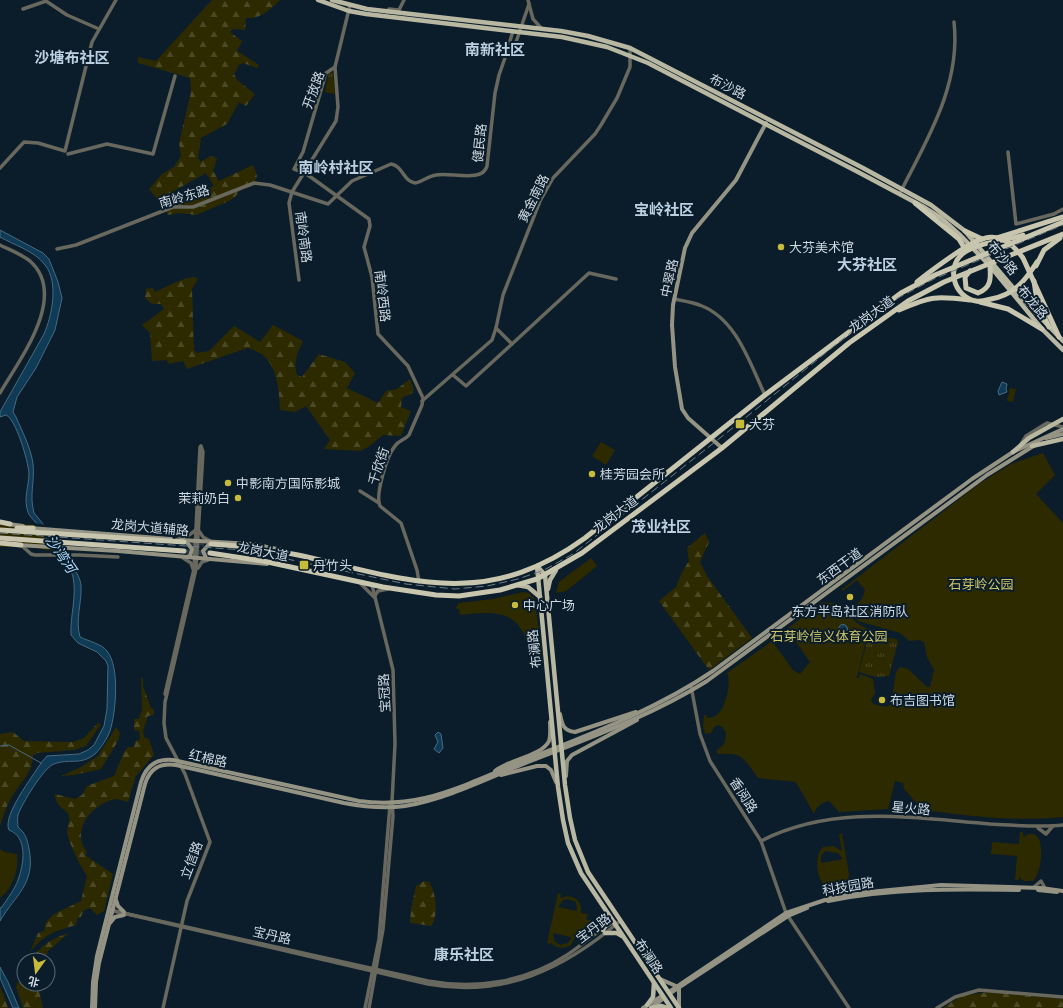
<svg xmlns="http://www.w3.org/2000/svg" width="1063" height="1008" viewBox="0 0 1063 1008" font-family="'Golos Text','Noto Sans SC',sans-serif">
  <defs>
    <pattern id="grass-tufts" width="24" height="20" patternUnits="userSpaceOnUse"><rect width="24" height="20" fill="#2e2a00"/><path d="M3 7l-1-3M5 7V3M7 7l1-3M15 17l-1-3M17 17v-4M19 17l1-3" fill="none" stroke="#4b4825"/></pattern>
    <pattern id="forest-firs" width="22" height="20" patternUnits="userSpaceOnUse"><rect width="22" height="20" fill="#2e2a00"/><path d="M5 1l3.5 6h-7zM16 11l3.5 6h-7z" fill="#4b4825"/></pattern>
  </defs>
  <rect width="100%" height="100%" fill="#0b1d2a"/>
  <!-- grass -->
  <g fill="url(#grass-tufts)">
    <polygon points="329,72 333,73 335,94 325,92"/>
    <polygon points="869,634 896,639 898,642 889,676 876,677 859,672"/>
  </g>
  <!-- forest -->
  <g fill="url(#forest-firs)">
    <path d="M212,0H280C268,11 263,18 246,18L245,30L233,29L230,32L242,41L237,51L259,65L257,68L243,63L239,65L234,74L237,80L255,94L246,106L239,102L227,124L201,138L198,158L201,162L210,156L217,158L213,171L219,181L253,165L257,176L253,186L240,190L236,196L229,201L196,215L179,213L168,215L163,206L214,186L206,173L158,200L149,189L162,174L174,167L181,156L179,143L191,92L190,78L138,63V57L156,61Z"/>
    <path d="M195,277L198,279L192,289L194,350L197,353L209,351L234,326L260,342L273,325L303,341C297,353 293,363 297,375L302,377L319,354L345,362L355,373L347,388L378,403L386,391L397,389L410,379L414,390L411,394L402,398L401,407L411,411L401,436L383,435L368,447L360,451L324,449L330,440L306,406L295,412L280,410C279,386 277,354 247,348L187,369L183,361L168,364L167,360L152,361L150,333L142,325L164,309L161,304H152L145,298L146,289L153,288L155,292C169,286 181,278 195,277Z"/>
    <polygon points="705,533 709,542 700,562 707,576 752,638 709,670 659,601 676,587 682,572 689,561 687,548"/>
    <path d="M141,678H143V686L151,708L154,710V715L148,716L143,731L144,737L149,739L154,755L136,776L128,802C124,801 119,799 116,799C92,803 70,831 87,852L85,855L113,874L104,911L97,915L90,908L83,911L81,917L78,918L76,925C53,932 46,933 30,952L38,933L44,931L46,922L54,914L81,901L87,876C80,866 70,845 67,833C67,828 70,822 69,817C68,808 56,810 55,794L75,799L82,795L87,786L114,776L124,752L128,747H134L135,741L140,740L139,731L134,730V719H139L142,709Z"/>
    <path d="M98,723L101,724L86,746L74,750L37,753L33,756C32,776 17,785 9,802C5,810 3,818 0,826V734L13,732L24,741L73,742L84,738Z"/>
    <polygon points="116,727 120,733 118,741 101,769 74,775 61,776 81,767 98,756"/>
    <path d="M424,881L429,882C436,892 439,916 431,926L410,923L411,909L416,886Z"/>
    <path d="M69,933L48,951L44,960H31C41,945 52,938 69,933Z"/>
    <polygon points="24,979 24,984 40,984 39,991 43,1008 23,1008 16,987 18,982 23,983"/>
    <polygon points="0,986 8,1008 0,1008"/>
    <polygon points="988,992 1063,999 1063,1008 943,1008 961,996"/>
  </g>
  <!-- park -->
  <g fill="#2e2a00" fill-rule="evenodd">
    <polygon points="1010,388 1016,389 1013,402 1007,401"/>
    <polygon points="601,442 615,450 606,465 592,456"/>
    <path d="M1043,453L1055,475L1036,494L1063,523V817C1016,822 970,816 923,810L904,789L903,783L895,781L888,809L839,812L829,801C821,803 817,806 814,814L796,782L758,778C743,758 744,752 717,754V750L724,744C727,736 727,728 718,725L714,727L711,733L705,734L703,726L704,715H706L707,718C710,718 714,717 717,715C725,710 732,682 727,673L772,641L793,670L800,674L810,662L812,665L787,629L822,602L842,604C850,615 855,625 869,629L857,677L852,676L859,678L860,674L873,679L875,693L871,700L873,704L886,707L891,704L896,672L900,667L908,669L927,687H930L934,670L927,657L924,642L919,640L909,641L900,633L858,621L854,613L858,609L856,605L862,599L865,590L857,580L843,591L841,590L979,484L1011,464Z"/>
    <polygon points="0,521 41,526 44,537 53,551 31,547 0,547"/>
    <polygon points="186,528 185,533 165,534 164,530"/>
    <polygon points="591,558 597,566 566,591 556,593 559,582"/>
    <path d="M523,592L529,593L534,598L543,655L529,657C524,611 500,610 460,615L459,609L455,608L459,603L493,599Z"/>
    <path d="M1020,832H1023V837C1048,820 1043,873 1033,881H1024L1019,877V880H1015L1017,856L991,854L992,842L1019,844Z"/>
    <path d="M842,833L849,874L848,881L845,887C822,904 809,861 823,847L833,846L842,851L839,834ZM825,851L838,853L843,859L821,863V856Z"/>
    <path d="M0,849L5,852L17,854C19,870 13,888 0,898Z"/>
    <path d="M558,893L561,894L560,898C572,893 583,900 581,913L588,914L586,919L592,921L590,932L584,930L582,936L576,935L571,945C563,949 556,949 550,942V944L547,943ZM568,899L576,902L577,911L558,907L563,900ZM553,933L571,937V938L568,943L560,945L554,941Z"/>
  </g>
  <!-- water -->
  <g fill="#0f3b57" stroke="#486a81">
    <path d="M0,230L43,253L49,259L58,282L62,298L55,330L36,368L17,397L13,412L16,417C22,431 31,448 33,464C35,482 29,495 34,513C45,526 80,570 81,585C82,603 75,620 80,637C88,641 102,644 107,651C120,667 116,712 110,731C107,739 101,748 95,754C80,766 69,758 54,764C44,767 21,805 18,815C17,819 18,824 18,827C26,834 27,839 29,849C36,884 15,895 0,921V908L2,907C7,899 15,889 18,880C24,864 28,837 9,830C2,816 33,776 41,763L47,756L79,754L88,750L94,745L104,726L107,709L108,666L106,661L97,652L78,643L71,635C70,616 77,596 73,577C70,565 46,534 37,524C34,520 29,516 28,512C23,499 29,486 29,473C28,461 16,419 6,415L0,417V412L44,334C52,316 59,282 45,265C35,251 14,245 0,237Z"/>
    <polygon points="1002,382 1007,384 1006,389 1007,392 999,395 998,391"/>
    <circle cx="843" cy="629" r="4.5"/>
    <polygon points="438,732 441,734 443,748 439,753 434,749 438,742 435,735"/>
    <polygon points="0,967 8,982 19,1008 13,1008 0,978"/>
  </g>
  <!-- pier -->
  <polygon fill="#0b1d2a" points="34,523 46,525 64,551 53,550"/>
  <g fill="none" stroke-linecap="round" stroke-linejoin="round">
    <!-- stream -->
    <polyline stroke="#486a81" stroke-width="1" points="0,746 9,745 41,763"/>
    <!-- trunk-tunnel -->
    <g stroke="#283946" stroke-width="5" stroke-dasharray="5 2.5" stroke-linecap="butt">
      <polyline points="184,542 211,544"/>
      <polyline points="184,551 210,553"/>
    </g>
    <!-- tertiary -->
    <g stroke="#68685e" stroke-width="3.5">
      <polyline points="528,0 533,19 542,29"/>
      <path d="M350,5L335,67L326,73L303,152L294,169L305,173L369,219L370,226L364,247L372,277L378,334L408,366L423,398L422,405L409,435C405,440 399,440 395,446C387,455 375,495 380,506L401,523L417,570L419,582"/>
      <polyline points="23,9 46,1 67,15 99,29"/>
      <polyline points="387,12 389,9 399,10 404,0"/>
      <polyline points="506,54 513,31"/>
      <polyline points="1008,152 1016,224 1054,214 1063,209"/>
      <polyline points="68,154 107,144 153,154 175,76"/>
      <polyline points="0,168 24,142 38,143 65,151 92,42 116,0"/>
      <path d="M901,191C928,138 961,84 954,22"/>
      <path d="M0,245C10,250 21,254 30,261C69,296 19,360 0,393"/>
      <path d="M57,249L76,245L173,207H193L254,183L270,185L328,204L352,181L391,164C403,166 403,181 415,183C422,182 428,176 436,175C450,172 483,183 487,166L495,93L499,75L506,55L514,48L529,4"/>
      <polyline points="299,280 289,203 292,192 336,121 338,107 335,67"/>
      <path d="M674,299C684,301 693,302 702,306C737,320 750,364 765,395"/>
      <polyline points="496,328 512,344 589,273 616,279"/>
      <polyline points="453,375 466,386 512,344"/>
      <polyline points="422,401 492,340 496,328 503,295 540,201 553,178 595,134 601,125 617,98 630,67 630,48"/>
      <polyline points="1021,444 1026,436 1047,423 1063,427"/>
      <polyline points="360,491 379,503"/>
      <polyline points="199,531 203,537 210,541"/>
      <polyline points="176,540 189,535 196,530"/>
      <polyline points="21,545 31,554 35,555 79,555 118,557"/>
      <polyline points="183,558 191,563 193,569"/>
      <polyline points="198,568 202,562 208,560"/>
      <polyline points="361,584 374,597 378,591 388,589"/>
      <polyline points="691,686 700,734 710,761 761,841 786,913 849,1008"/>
      <polyline points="165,694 194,569 200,447"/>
      <polyline points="1038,828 1046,834 1052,827"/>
      <path d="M761,841C833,804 913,818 990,824C1015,825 1039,828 1063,825"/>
      <polyline points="1034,887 1041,881 1045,888"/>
      <path d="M110,910L428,984C503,998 564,969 620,921"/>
      <path d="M110,910L428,981C476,990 526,982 567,955C583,945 598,929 615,922"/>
      <polyline points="163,1008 187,901 210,842 185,774 166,738 164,723 165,702 196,569 203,452 201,446"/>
      <polyline points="365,1008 379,939 390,805"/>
      <polyline points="369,1008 383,929 393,816 392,802 395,744 393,670 372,585"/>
      <polyline points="937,1008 955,997 979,990 1063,997"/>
    </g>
    <!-- secondary -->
    <g stroke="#959484" stroke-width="4">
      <polyline points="1046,438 1063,434"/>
      <polyline points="722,448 688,418 682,409 675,367 672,325 673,305 685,248 692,233 736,180 766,123"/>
      <polyline points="8,524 23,526"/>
      <polyline points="30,528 171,539"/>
      <polyline points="181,540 253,544 282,550"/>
      <polyline points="186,541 192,549 190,556 187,557"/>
      <polyline points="18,545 118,551 267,564"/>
      <polyline points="206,558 203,551 211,542"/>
      <path d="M560,714C562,724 563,731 575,732L636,712"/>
      <path d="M495,771C508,760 542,756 549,741C551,735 550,728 550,722"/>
      <polyline points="501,775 537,766 546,766 551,770 556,782"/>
      <polyline points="566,776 567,761 572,755 637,720"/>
      <polyline points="1038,890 1057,892"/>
      <polyline points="116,900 118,906 124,912"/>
      <path d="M828,901C891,888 955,889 1019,890"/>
      <polyline points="110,923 115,917 124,915"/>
      <polyline points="660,979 676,986"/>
      <polyline points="679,989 679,1008"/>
      <polyline points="669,992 786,913 834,897 859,893 941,885 1041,888 1063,891"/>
      <polyline points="672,992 788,916 807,908"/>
      <path d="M92,1008L93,982L97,956L141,782C146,766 156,758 173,760L359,801C381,804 403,803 425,798C461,789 496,772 530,758C593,733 657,709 713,671L972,479L1013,452L1063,429"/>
      <path d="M95,1008L96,982L99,963L145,784C150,768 160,763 176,765L344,803C365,807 384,809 405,806C447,799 488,778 528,762C589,738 651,716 707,681L987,475L1035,445"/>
      <polyline points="643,1008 662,996"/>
      <polyline points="651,1008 664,998"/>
    </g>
    <!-- primary -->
    <g stroke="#b8b7a1" stroke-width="4.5">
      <polyline points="318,0 349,11 366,14 562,37 607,47 648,63 858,172 922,206 941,218 961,236 990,266 1042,329 1063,350"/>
      <polyline points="332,0 367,9 561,31 588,36 630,48 863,168 931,205 965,231 1021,297 1063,341"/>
      <polyline points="1032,446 1063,439"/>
      <polyline points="1013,452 1029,438 1063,419"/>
      <polyline points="537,566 545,575 565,785 570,818 575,840 588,872 679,1008"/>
      <polyline points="537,566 558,787 563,820 568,843 581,873 671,1008"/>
      <polyline points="517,585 528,587 540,597"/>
      <polyline points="548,589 550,580 556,570"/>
      <polyline points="603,930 607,923 606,913"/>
      <polyline points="605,933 617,933 622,936"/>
      <polyline points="647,1005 653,997 654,983"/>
      <polyline points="651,1008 661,1006 667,1008"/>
    </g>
    <!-- trunk -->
    <g stroke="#c8c6ae" stroke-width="5">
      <polyline points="915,203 959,239 965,249"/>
      <polyline points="965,231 982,239"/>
      <path d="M1023,235C1006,241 979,242 965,252C945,265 953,297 976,301C981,302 987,300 991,299C1014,295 1025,281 1037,262"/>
      <polyline points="997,238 1063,217"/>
      <polyline points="1036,266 1044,250 1060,238"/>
      <path d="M970,271L965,277L966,288L978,293C991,288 991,279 990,266"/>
      <polyline points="1034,281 1037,302 1049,327"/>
      <path d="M917,282C929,272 942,263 955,254C982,236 1000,226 1023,258L1059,337"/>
      <polyline points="980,302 1008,309 1042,329"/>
      <path d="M899,310C931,296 936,296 970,300"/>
      <polyline points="0,522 10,524"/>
      <polyline points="17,528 33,528"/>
      <polyline points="0,530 184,542"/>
      <polyline points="0,538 184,551"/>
      <polyline points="0,543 21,545"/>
      <path d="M211,544C241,546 270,549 298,555C408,580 484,611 585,538L765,395L901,293L935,275L1063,222"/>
      <polyline points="210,553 263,561 383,587 436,595 459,596 500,590 537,579 582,553 722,448 849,343 908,301 944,282 1063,234"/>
    </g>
    <!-- rail -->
    <polyline stroke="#6d7b86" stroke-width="1" stroke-dasharray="8 4" stroke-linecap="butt" points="0,533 244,550 406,584 455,589 487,586 518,579 544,570 573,554 739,423 849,334 896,299 934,279 1063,225"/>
  </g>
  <!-- markers -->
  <g fill="#c7bb3c" stroke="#0b1d2a" stroke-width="1.5">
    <circle cx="781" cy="247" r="4"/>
    <rect x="735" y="419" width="10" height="10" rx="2"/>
    <circle cx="592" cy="474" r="4"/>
    <circle cx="228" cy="483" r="4"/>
    <circle cx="238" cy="498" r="4"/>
    <rect x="299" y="560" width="10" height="10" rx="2"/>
    <circle cx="850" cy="597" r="4"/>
    <circle cx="515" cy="605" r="4"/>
    <circle cx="882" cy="700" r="4"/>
  </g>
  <g text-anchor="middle" stroke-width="4" stroke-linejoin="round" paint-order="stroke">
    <!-- street labels -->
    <g font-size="13" fill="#ced9e2" stroke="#0b1d2a">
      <text transform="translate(728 86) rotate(27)" y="5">布沙路</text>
      <text transform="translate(313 90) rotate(-70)" y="5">开放路</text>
      <text transform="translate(479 143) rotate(-84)" y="5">健民路</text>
      <text transform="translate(184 196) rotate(-16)" y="5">南岭东路</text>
      <text transform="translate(533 198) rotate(-63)" y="5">黄金南路</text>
      <text transform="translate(304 237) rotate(82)" y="5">南岭南路</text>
      <text transform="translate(1003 258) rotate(50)" y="5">布沙路</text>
      <text transform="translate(669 278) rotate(-78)" y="5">中翠路</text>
      <text transform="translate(383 296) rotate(83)" y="5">南岭西路</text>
      <text transform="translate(1033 302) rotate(50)" y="5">布龙路</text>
      <text transform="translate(871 314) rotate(-36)" y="5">龙岗大道</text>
      <text transform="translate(378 466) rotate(-71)" y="5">千欣街</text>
      <text transform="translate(615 514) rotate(-37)" y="5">龙岗大道</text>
      <text transform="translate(150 527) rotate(5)" y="5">龙岗大道辅路</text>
      <text transform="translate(263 551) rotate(11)" y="5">龙岗大道</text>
      <text transform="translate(839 566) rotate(-36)" y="5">东西干道</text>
      <text transform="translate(534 649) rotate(-96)" y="5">布澜路</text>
      <text transform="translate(384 693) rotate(-93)" y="5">宝冠路</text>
      <text transform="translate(208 758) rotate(13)" y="5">红棉路</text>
      <text transform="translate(744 795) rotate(57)" y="5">香阅路</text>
      <text transform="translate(911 808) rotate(5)" y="5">星火路</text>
      <text transform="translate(191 860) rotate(-69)" y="5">立信路</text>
      <text transform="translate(848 886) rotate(-10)" y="5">科技园路</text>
      <text transform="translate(593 928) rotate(-37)" y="5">宝丹路</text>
      <text transform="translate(272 935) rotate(13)" y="5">宝丹路</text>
      <text transform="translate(649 956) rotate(56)" y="5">布澜路</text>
    </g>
    <!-- poi labels -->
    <g font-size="13" fill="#ced9e2" stroke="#0b1d2a" text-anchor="start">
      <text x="789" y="252">大芬美术馆</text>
      <text x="749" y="429">大芬</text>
      <text x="600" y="479">桂芳园会所</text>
      <text x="236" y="488">中影南方国际影城</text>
      <text x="230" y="503" text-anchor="end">茉莉奶白</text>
      <text x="313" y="570">丹竹头</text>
      <text x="523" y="610">中心广场</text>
      <text x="850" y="616" text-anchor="middle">东方半岛社区消防队</text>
      <text x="890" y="705">布吉图书馆</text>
    </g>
    <!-- park labels -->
    <g font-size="13" fill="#cec669" stroke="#0b1d2a">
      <text x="981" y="589">石芽岭公园</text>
      <text x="829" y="641">石芽岭信义体育公园</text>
    </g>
    <!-- water labels -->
    <g font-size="14" font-style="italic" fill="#acdafe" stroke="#0b1d2a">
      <text transform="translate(61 554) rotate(56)" y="5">沙湾河</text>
    </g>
    <!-- quarter labels -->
    <g font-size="15" font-weight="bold" fill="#bbd1e3" stroke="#0b1d2a">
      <text x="495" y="55">南新社区</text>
      <text x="72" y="63">沙塘布社区</text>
      <text x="336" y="173">南岭村社区</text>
      <text x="664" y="215">宝岭社区</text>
      <text x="867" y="270">大芬社区</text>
      <text x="661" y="532">茂业社区</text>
      <text x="464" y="960">康乐社区</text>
    </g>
  </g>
  <!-- north arrow -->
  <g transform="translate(36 972) rotate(194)"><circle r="19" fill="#0b1d2a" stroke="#596874"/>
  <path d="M0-3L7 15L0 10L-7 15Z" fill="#c7bb3c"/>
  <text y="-6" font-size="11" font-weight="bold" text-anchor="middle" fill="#ced9e2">北</text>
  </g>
</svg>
